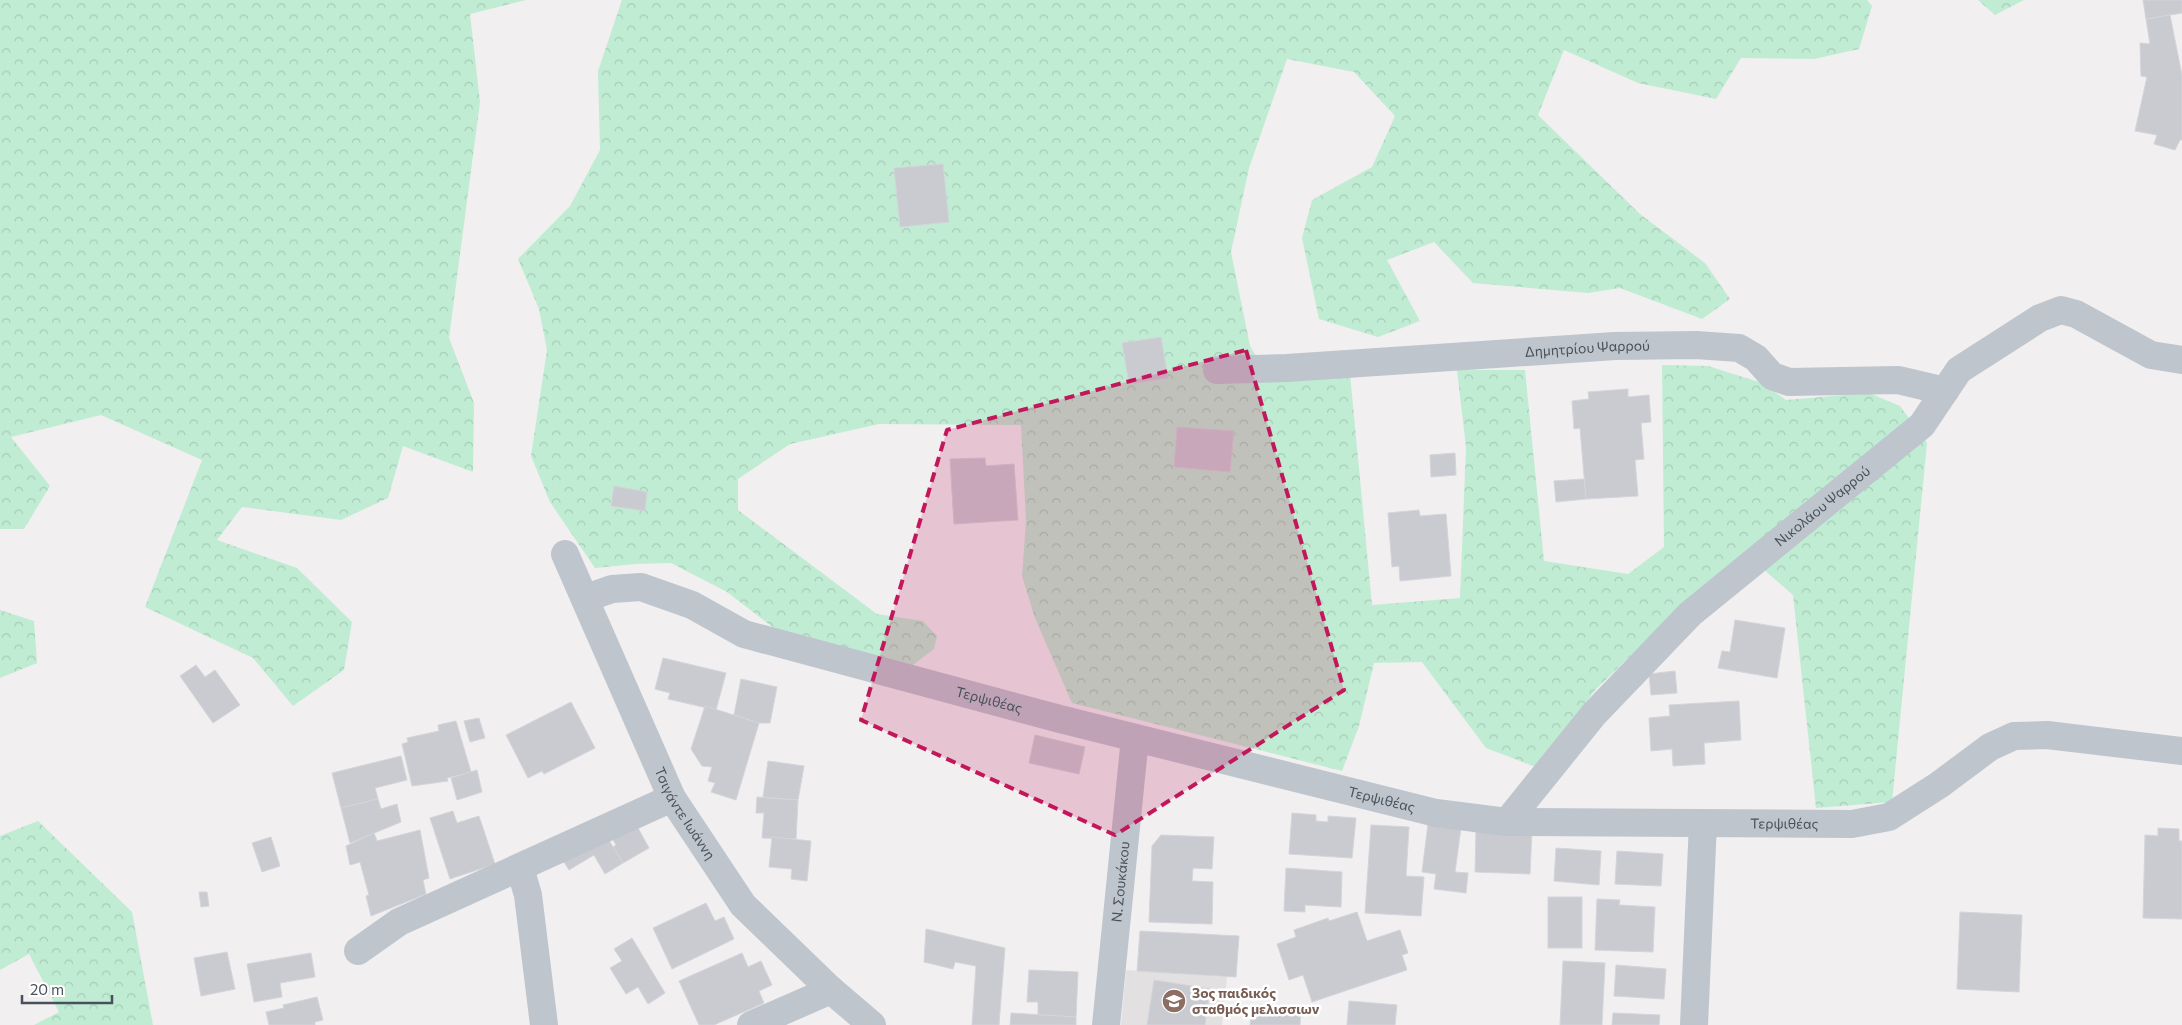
<svg xmlns="http://www.w3.org/2000/svg" width="2182" height="1025" viewBox="0 0 2182 1025" font-family="Commissioner,sans-serif">
  <defs>
    <pattern id="forest-crowns" width="20" height="18" patternUnits="userSpaceOnUse" patternTransform="scale(1.25)"><rect width="20" height="18" fill="#c0ecd3"/><path d="M2 6a3 3 0 1 1 6 0M12 15a3 3 0 1 1 6 0" fill="none" stroke="#a6ccb7"/></pattern>
  </defs>
  <rect width="100%" height="100%" fill="#f1efef"/>
  <!-- education -->
  <polygon fill="#e2e0e0" points="1126,970 1227,977 1222,1025 1121,1025"/>
  <!-- forest -->
  <g fill="url(#forest-crowns)">
    <polygon points="0,0 526,0 470,14 480,102 449,338 474,403 473,472 403,446 388,498 341,520 242,507 217,540 297,568 352,622 344,670 293,706 253,658 145,607 202,460 101,415 11,437 50,486 24,529 0,529"/>
    <polygon points="622,0 1867,0 1872,6 1859,49 1814,59 1741,58 1716,99 1638,83 1564,50 1538,115 1640,214 1705,263 1730,299 1702,319 1620,288 1588,293 1473,283 1434,242 1387,260 1420,321 1378,337 1319,319 1302,238 1312,200 1372,167 1395,116 1354,72 1287,59 1249,168 1231,252 1250,346 1272,382 1350,374 1372,605 1460,598 1466,447 1457,370 1525,370 1544,561 1628,574 1664,547 1662,365 1708,366 1762,383 1786,400 1869,393 1900,406 1927,443 1892,802 1816,808 1793,595 1747,555 1690,598 1596,689 1536,767 1486,748 1422,662 1374,663 1359,726 1342,771 1072,703 1035,618 1022,576 1026,521 1021,425 879,424 790,444 738,479 738,510 877,614 923,621 937,636 934,649 909,668 779,632 727,592 671,563 635,564 595,568 550,502 531,456 547,350 539,309 518,259 570,206 600,150 598,71"/>
    <polygon points="1978,0 2024,0 1995,15"/>
    <polygon points="0,610 34,621 37,663 0,678"/>
    <polygon points="38,821 132,912 153,1025 34,1025 59,1012 29,954 0,970 0,836"/>
  </g>
  <!-- building -->
  <g fill="#c9cbd1" stroke="#d3d5da">
    <polygon points="2143,0 2182,0 2182,13 2146,19"/>
    <polygon points="2170,15 2182,75 2182,140 2180,140 2175,150 2154,144 2157,135 2135,131 2147,77 2141,76 2140,43 2150,44 2146,19"/>
    <polygon points="943,164 949,222 900,227 894,168"/>
    <polygon points="1161,337 1168,378 1129,384 1122,343"/>
    <polygon points="1628,389 1628,397 1649,395 1651,422 1641,423 1644,459 1635,460 1638,496 1586,499 1580,428 1574,429 1572,401 1589,399 1588,392"/>
    <polygon points="1177,427 1234,431 1230,472 1174,467"/>
    <polygon points="1455,453 1456,475 1431,477 1430,455"/>
    <polygon points="985,458 986,466 1014,464 1018,520 954,524 950,459"/>
    <polygon points="1584,479 1586,499 1556,502 1554,481"/>
    <polygon points="614,486 647,492 645,511 611,506"/>
    <polygon points="1419,510 1420,516 1446,514 1451,576 1400,581 1399,566 1392,567 1388,513"/>
    <polygon points="1735,620 1785,628 1777,678 1718,668 1722,651 1730,652"/>
    <polygon points="663,658 726,673 716,710 668,699 670,693 655,689"/>
    <polygon points="196,665 205,677 215,670 240,705 213,723 180,676"/>
    <polygon points="1675,671 1677,693 1651,695 1649,674"/>
    <polygon points="741,679 777,687 770,723 759,723 734,715"/>
    <polygon points="1739,701 1741,740 1704,743 1705,764 1673,766 1672,749 1651,751 1649,718 1670,716 1669,705"/>
    <polygon points="571,702 595,748 544,774 542,771 528,778 506,735"/>
    <polygon points="705,706 759,723 736,800 711,792 715,783 708,781 712,767 702,766 691,749"/>
    <polygon points="479,718 485,738 470,742 464,721"/>
    <polygon points="456,721 471,772 447,778 448,781 412,786 402,744 408,742 407,738 439,731 438,725"/>
    <polygon points="1035,735 1085,747 1079,774 1029,763"/>
    <polygon points="401,756 407,780 375,788 378,799 341,808 332,773"/>
    <polygon points="768,761 804,766 798,800 763,797"/>
    <polygon points="477,770 482,792 457,800 451,778"/>
    <polygon points="757,797 798,800 796,839 762,838 764,813 756,813"/>
    <polygon points="378,799 381,809 397,804 401,822 350,843 341,808"/>
    <polygon points="453,811 457,823 479,816 495,864 450,879 430,818"/>
    <polygon points="1292,813 1316,815 1316,821 1328,822 1328,816 1356,818 1352,858 1289,854"/>
    <polygon points="633,819 649,848 623,863 613,847 616,845 609,833"/>
    <polygon points="1428,824 1461,828 1455,872 1468,873 1466,893 1434,889 1436,874 1422,872"/>
    <polygon points="1371,825 1409,827 1406,876 1424,877 1421,916 1365,913"/>
    <polygon points="1476,828 1532,830 1530,874 1475,872"/>
    <polygon points="2158,828 2179,829 2179,841 2182,841 2182,919 2143,918 2145,835 2158,836"/>
    <polygon points="420,830 429,878 423,880 426,894 371,916 366,896 369,895 360,862 350,865 346,846 374,833 377,841"/>
    <polygon points="605,834 623,863 605,874 594,855 569,870 562,859"/>
    <polygon points="1161,835 1214,837 1212,869 1193,868 1192,881 1213,882 1212,924 1149,922 1152,846"/>
    <polygon points="271,837 280,866 262,872 252,843"/>
    <polygon points="772,837 811,841 807,881 791,879 792,869 769,867"/>
    <polygon points="1556,848 1601,851 1599,885 1554,881"/>
    <polygon points="1617,851 1663,854 1661,886 1615,884"/>
    <polygon points="1286,868 1342,872 1341,907 1305,905 1305,912 1284,911"/>
    <polygon points="199,892 207,892 209,906 201,907"/>
    <rect x="1548" y="897" width="34" height="51"/>
    <polygon points="1597,899 1620,900 1619,905 1655,907 1653,952 1595,950"/>
    <polygon points="706,903 715,921 724,917 734,939 672,969 653,928"/>
    <polygon points="1357,912 1367,941 1400,930 1408,953 1402,955 1407,970 1312,1002 1303,975 1289,980 1277,944 1296,937 1294,930 1328,918 1329,921"/>
    <polygon points="1960,912 2022,915 2019,992 1957,989"/>
    <polygon points="926,929 1005,948 999,1025 972,1025 976,966 955,962 953,969 924,962"/>
    <polygon points="1140,931 1239,936 1236,977 1137,971"/>
    <polygon points="632,938 665,993 648,1004 638,987 626,994 610,968 622,961 614,949"/>
    <polygon points="227,952 235,989 201,996 194,958"/>
    <polygon points="311,953 315,977 280,983 282,997 254,1002 247,964"/>
    <polygon points="742,953 748,967 761,961 772,985 759,991 764,1003 714,1025 699,1025 679,981"/>
    <polygon points="1563,961 1605,963 1602,1025 1560,1025"/>
    <polygon points="1616,965 1666,969 1664,999 1614,996"/>
    <polygon points="1029,970 1078,972 1076,1017 1038,1015 1038,1002 1027,1002"/>
    <polygon points="1154,980 1210,989 1205,1025 1147,1025"/>
    <polygon points="317,997 323,1020 315,1022 315,1025 269,1025 266,1012 284,1008 283,1005"/>
    <polygon points="1349,1001 1397,1005 1395,1025 1347,1025"/>
    <polygon points="1258,1005 1301,1008 1300,1025 1250,1025 1251,1016 1257,1017"/>
    <polygon points="1011,1013 1076,1017 1076,1025 1010,1025"/>
    <polygon points="1613,1013 1660,1015 1659,1025 1612,1025"/>
  </g>
  <g fill="none" stroke-linecap="round" stroke-linejoin="round">
    <!-- minor -->
    <g stroke="#bec5cd" stroke-width="28">
      <path id="s1" d="M1217,370L1287,368L1615,346L1696,345L1739,348L1756,358L1772,376L1789,382L1898,380L1945,391"/>
      <path id="s2" d="M565,554L672,798L743,905L831,990L872,1025"/>
      <path id="s3" d="M586,598L612,589L641,587L692,605L744,634L1060,719L1436,813L1507,822L1852,824L1889,817L1939,785L1990,747L2014,736L2047,735L2182,751"/>
      <path id="s4" d="M1507,822L1594,714L1690,614L1922,425L1959,370L2040,318L2061,310L2076,314L2151,355L2182,360"/>
      <polyline points="520,868 528,895 544,1025"/>
      <polyline points="358,951 399,922 672,798"/>
      <polyline points="751,1025 831,990"/>
      <path id="s5" d="M1106,1025L1135,738"/>
      <polyline points="1694,1025 1703,823"/>
    </g>
  </g>
  <!-- marked area -->
  <path fill="#c2185b" fill-opacity="0.2" stroke="#c2185b" stroke-width="4" stroke-dasharray="10 6" stroke-linejoin="round" d="M1246,350L1344,690L1115,835L861,720L947,430Z"/>
  <!-- icons -->
  <defs>
    <g id="school-disc" transform="scale(1.25)"><circle r="9.5" fill="#8d6e63" stroke="#fff"/><path d="M0-5L7-2L0 1L-7-2ZM-4 1L0 2.5L4 1V4Q0 6-4 4Z" fill="#fff"/></g>
  </defs>
  <g fill-rule="evenodd">
    <use href="#school-disc" x="1174" y="1001"/>
  </g>
  <g text-anchor="middle" stroke-width="5" stroke-linejoin="round" paint-order="stroke">
    <!-- street labels -->
    <g font-size="14" fill="#48515b" stroke="#fff">
      <text dy="5" stroke="none"><textPath href="#s1" startOffset="371">Δημητρίου Ψαρρού</textPath></text>
      <text dy="5" stroke="none"><textPath href="#s4" startOffset="448">Νικολάου Ψαρρού</textPath></text>
      <text dy="5" stroke="none"><textPath href="#s3" startOffset="424">Τερψιθέας</textPath></text>
      <text dy="5" stroke="none"><textPath href="#s3" startOffset="829">Τερψιθέας</textPath></text>
      <text dy="5" stroke="none"><textPath href="#s2" startOffset="286">Τσιγάντε Ιωάννη</textPath></text>
      <text dy="5" stroke="none"><textPath href="#s3" startOffset="1234">Τερψιθέας</textPath></text>
      <text dy="5" stroke="none"><textPath href="#s5" startOffset="144">Ν. Σουκάκου</textPath></text>
    </g>
    <!-- education labels -->
    <g font-size="14" font-weight="bold" fill="#785e54" stroke="#fff" text-anchor="start">
      <text x="1192" y="998">3ος παιδικός<tspan x="1192" dy="16">σταθμός μελισσιων</tspan></text>
    </g>
  </g>
  <!-- scale -->
  <path d="M22 995v8h90v-8" fill="none" stroke="#48515b" stroke-width="2.5"/>
  <text x="30" y="995" font-size="15" fill="#48515b" stroke="#ffffff" stroke-width="4" paint-order="stroke">20 m</text>
</svg>
